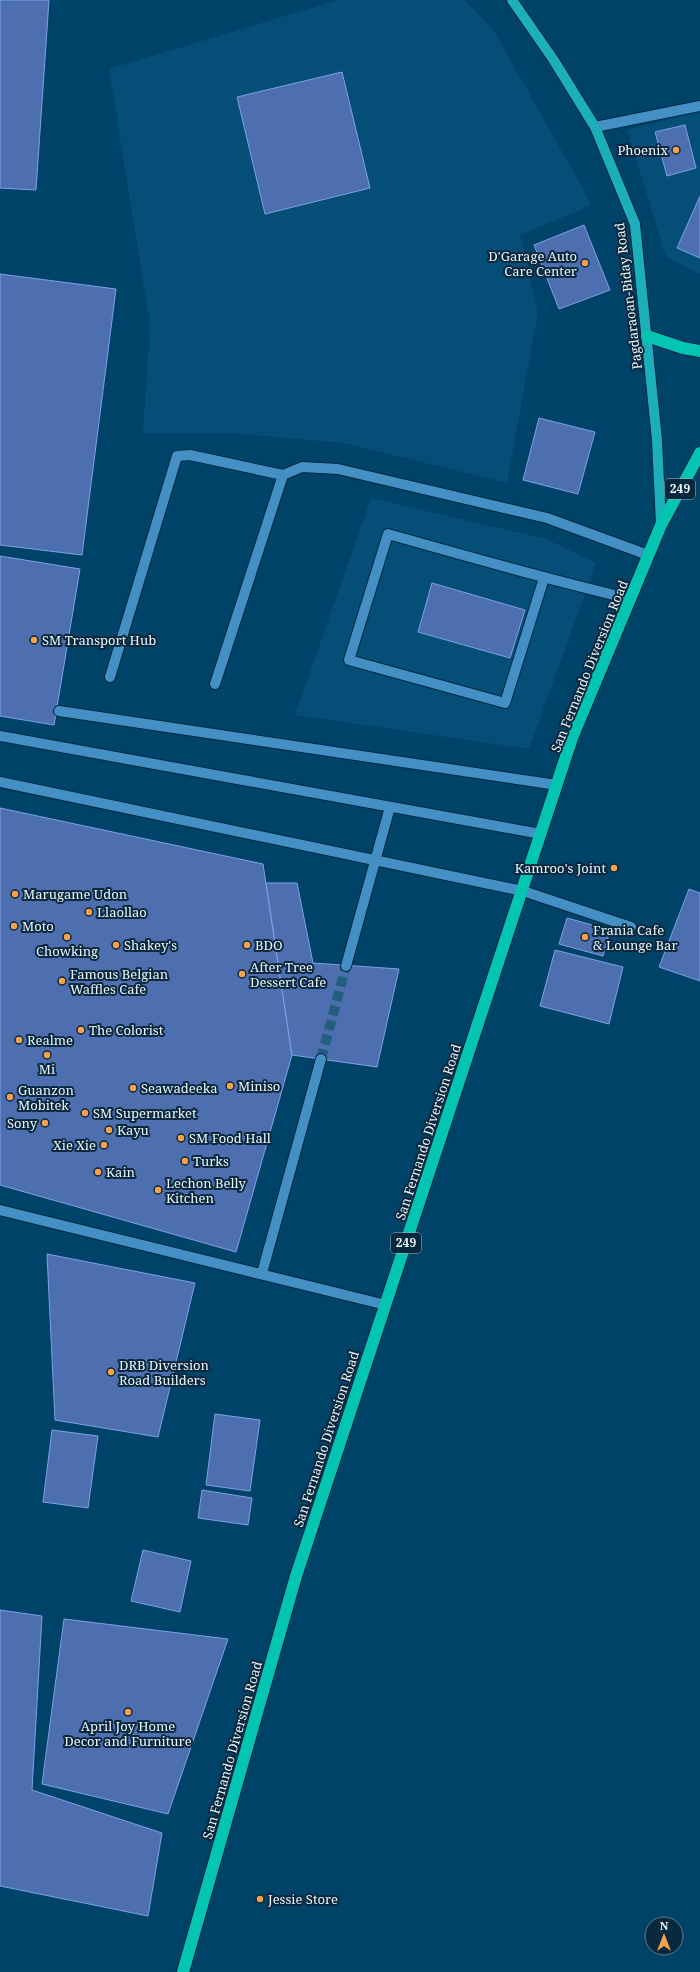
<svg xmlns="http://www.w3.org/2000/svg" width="700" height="1972" viewBox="0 0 700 1972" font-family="'Noto Serif',serif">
  <rect width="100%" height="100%" fill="#004368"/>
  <!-- built -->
  <g fill="#054e78">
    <polygon points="338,0 465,0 494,31 592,205 520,235 538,312 507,483 344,443 228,433 143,433 150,325 109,69"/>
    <polygon points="700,111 700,274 666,257 627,130"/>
    <polygon points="371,498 546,539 596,563 529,749 295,715"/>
  </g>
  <!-- building -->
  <g fill="#4d6fb0" stroke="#7da2e7">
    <polygon points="0,0 49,0 36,190 0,188"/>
    <polygon points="342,72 370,188 265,214 237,97"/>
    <polygon points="685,125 696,168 667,176 655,132"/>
    <polygon points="700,196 700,258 677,248"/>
    <polygon points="584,225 610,290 559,309 534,245"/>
    <polygon points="0,274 116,289 82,555 0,545"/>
    <polygon points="539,418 595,432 578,494 523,480"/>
    <polygon points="0,556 80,569 54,725 0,716"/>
    <polygon points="432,583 525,610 510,658 418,632"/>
    <polygon points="0,808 263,864 292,1055 236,1252 0,1185"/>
    <polygon points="266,883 297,883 313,963 399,969 377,1067 292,1055"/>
    <polygon points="689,889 700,893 700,981 659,967"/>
    <polygon points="567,918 610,930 603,956 559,944"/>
    <polygon points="555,950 623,967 609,1024 540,1006"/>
    <polygon points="47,1254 195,1283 158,1437 55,1420"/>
    <polygon points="215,1414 260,1420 250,1491 206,1485"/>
    <polygon points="52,1430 98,1436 88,1508 43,1502"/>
    <polygon points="202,1490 252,1498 248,1525 198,1518"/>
    <polygon points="143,1550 191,1561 180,1612 131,1601"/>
    <polygon points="0,1610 42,1616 32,1790 162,1833 148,1916 0,1886"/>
    <polygon points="64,1619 228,1639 168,1814 42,1784"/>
  </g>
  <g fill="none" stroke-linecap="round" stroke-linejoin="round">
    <!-- minor-tunnel -->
    <polyline stroke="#245e7e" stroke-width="10" stroke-dasharray="10 5" stroke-linecap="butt" points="321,1059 346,966"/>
    <!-- minor casing -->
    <g stroke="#002842" stroke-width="12">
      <g id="minor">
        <polyline points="595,127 700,106"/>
        <path d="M544,578L505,703L349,660L388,534C469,557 549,580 631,599"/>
        <polyline points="110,677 177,456 190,455 283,475"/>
        <polyline points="215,684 283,475 302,467 338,469 547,518 648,555"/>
        <polyline points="59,711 557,785"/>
        <polyline points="0,736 541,834"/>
        <polyline points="0,782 523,891 631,927"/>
        <polyline points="346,966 390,807"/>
        <polyline points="0,1210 386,1305"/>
        <polyline points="262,1273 321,1059"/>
      </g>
    </g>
    <!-- major casing -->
    <g stroke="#002842" stroke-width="12">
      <polyline id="major" points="512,0 553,59 595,127 635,224 657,440 661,525"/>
    </g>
    <!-- highway casing -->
    <g stroke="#002842" stroke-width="14">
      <g id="highway">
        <polyline points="647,336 683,348 700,351"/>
        <polyline points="183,1972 296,1576 572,738 661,525 700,453"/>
      </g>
    </g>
    <!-- minor -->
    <use href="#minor" stroke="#448fc4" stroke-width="10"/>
    <!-- major -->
    <use href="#major" stroke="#1dafb9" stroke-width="10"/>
    <!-- highway -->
    <use href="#highway" stroke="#03c5b1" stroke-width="12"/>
  </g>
  <!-- markers -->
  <g fill="#f8a14a" stroke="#08283e" stroke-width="1.5">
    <circle cx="676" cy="150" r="4"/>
    <circle cx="585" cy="263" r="4"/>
    <circle cx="34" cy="640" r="4"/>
    <circle cx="614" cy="868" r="4"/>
    <circle cx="15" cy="894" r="4"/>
    <circle cx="89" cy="912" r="4"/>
    <circle cx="14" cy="926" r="4"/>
    <circle cx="67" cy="937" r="4"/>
    <circle cx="585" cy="937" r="4"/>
    <circle cx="116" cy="945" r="4"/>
    <circle cx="247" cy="945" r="4"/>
    <circle cx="242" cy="974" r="4"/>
    <circle cx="62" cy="981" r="4"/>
    <circle cx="81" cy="1030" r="4"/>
    <circle cx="19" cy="1040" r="4"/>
    <circle cx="47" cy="1055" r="4"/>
    <circle cx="230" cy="1086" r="4"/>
    <circle cx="133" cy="1088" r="4"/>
    <circle cx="10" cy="1097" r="4"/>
    <circle cx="85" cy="1113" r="4"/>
    <circle cx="45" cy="1123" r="4"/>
    <circle cx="109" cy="1130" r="4"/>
    <circle cx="181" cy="1138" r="4"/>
    <circle cx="104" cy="1145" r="4"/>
    <circle cx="185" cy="1161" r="4"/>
    <circle cx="98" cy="1172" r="4"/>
    <circle cx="158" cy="1190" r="4"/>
    <circle cx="111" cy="1372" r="4"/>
    <circle cx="128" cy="1712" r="4"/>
    <circle cx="260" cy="1899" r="4"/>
  </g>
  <g text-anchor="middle" stroke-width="4" stroke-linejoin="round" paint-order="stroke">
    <!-- shield labels -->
    <g fill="#08283e" stroke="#a9b8c2" stroke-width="1">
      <rect x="665" y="479" width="30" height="20" rx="3"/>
      <rect x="391" y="1233" width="30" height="20" rx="3"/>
    </g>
    <g font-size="12" font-weight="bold" fill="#eef5fb">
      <text x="680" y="493">249</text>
      <text x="406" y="1247">249</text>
    </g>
    <!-- poi labels -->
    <g font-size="13" fill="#eef5fb" stroke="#08283e" text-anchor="start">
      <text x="668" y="155" text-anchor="end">Phoenix</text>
      <text x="577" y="261" text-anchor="end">D'Garage Auto<tspan x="577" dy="15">Care Center</tspan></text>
      <text x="42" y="645">SM Transport Hub</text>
      <text x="606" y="873" text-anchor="end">Kamroo's Joint</text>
      <text x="23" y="899">Marugame Udon</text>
      <text x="97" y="917">Llaollao</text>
      <text x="22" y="931">Moto</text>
      <text x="593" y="935">Frania Cafe<tspan x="593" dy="15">&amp; Lounge Bar</tspan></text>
      <text x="124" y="950">Shakey's</text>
      <text x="255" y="950">BDO</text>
      <text x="67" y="956" text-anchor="middle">Chowking</text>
      <text x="250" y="972">After Tree<tspan x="250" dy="15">Dessert Cafe</tspan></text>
      <text x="70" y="979">Famous Belgian<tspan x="70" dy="15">Waffles Cafe</tspan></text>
      <text x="89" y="1035">The Colorist</text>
      <text x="27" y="1045">Realme</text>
      <text x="47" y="1074" text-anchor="middle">Mi</text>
      <text x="238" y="1091">Miniso</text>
      <text x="141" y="1093">Seawadeeka</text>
      <text x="18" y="1095">Guanzon<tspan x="18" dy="15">Mobitek</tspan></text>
      <text x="93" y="1118">SM Supermarket</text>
      <text x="37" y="1128" text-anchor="end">Sony</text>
      <text x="117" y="1135">Kayu</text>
      <text x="189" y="1143">SM Food Hall</text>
      <text x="96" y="1150" text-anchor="end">Xie Xie</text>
      <text x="193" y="1166">Turks</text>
      <text x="106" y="1177">Kain</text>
      <text x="166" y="1188">Lechon Belly<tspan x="166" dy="15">Kitchen</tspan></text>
      <text x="119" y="1370">DRB Diversion<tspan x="119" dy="15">Road Builders</tspan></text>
      <text x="128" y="1731" text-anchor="middle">April Joy Home<tspan x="128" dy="15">Decor and Furniture</tspan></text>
      <text x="268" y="1904">Jessie Store</text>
    </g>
    <!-- street labels -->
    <g font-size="13" fill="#eef5fb" stroke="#08283e">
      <text transform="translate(628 296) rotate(-97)" y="5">Pagdaraoan-Biday Road</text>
      <text transform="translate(589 666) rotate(-68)" y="5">San Fernando Diversion Road</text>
      <text transform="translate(428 1132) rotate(-72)" y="5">San Fernando Diversion Road</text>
      <text transform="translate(326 1439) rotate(-72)" y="5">San Fernando Diversion Road</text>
      <text transform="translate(232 1750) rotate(-74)" y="5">San Fernando Diversion Road</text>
    </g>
  </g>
  <!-- north arrow -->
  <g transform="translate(664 1936)"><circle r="19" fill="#08283e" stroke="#647a8a"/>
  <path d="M0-3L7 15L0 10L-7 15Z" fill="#f8a14a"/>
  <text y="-6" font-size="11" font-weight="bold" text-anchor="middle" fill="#eef5fb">N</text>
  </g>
</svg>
